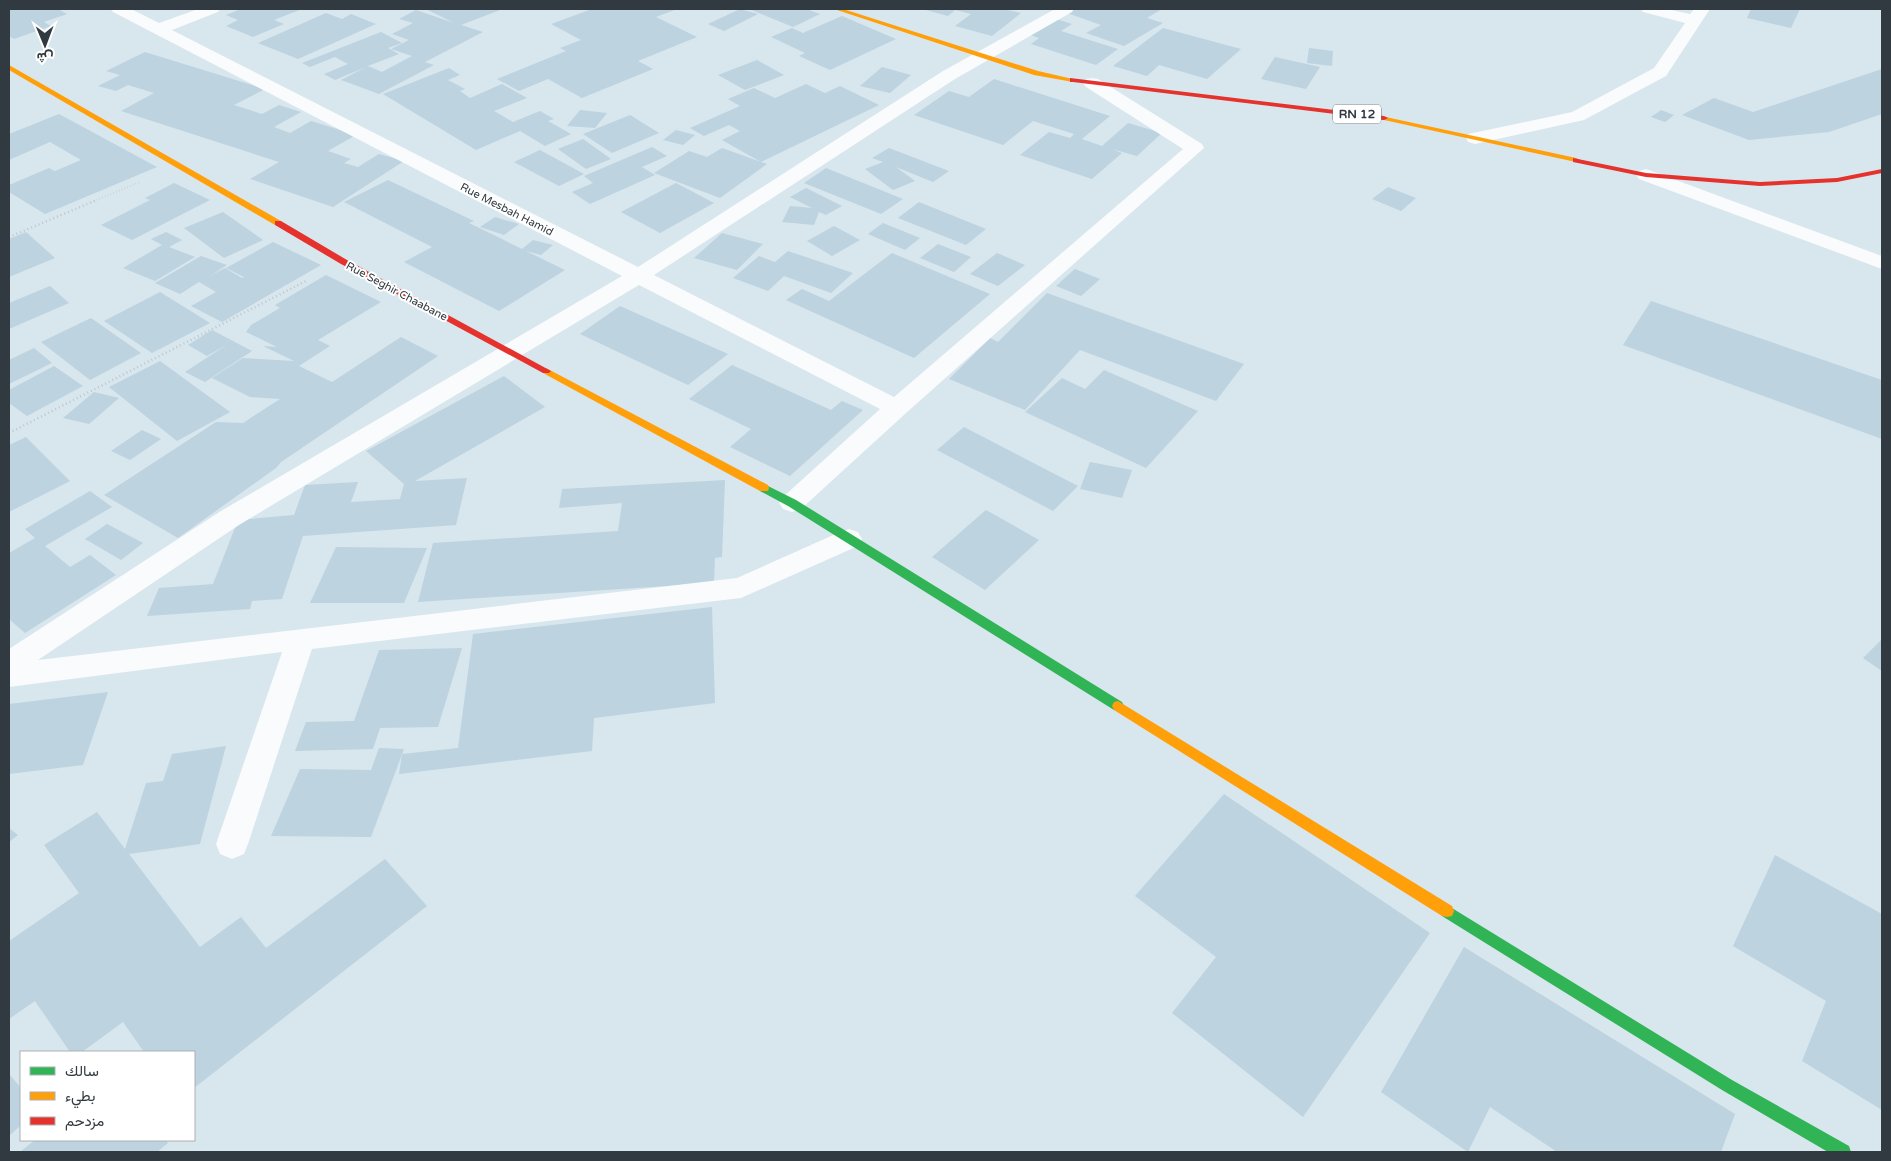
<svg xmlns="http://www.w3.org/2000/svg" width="1891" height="1161" viewBox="0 0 1891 1161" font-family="'Varela Round',Vazirmatn,sans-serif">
  <rect width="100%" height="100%" fill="#d8e6ee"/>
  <!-- building -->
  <g fill="#bdd3e0">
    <polygon points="9,9 58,9 67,14 44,22 51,26 14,39 9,36"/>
    <polygon points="241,9 302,9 274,20 284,24 253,37 226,26 238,20 226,15"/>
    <polygon points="426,9 500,10 461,25 483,32 425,62 434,65 379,94 341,80 366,67 335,80 324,74 348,64 335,57 310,67 302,63 381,32 402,43 388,48 399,54 368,66 382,72 412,56 391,49 409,40 392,34 413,23 399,19 416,10 454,23"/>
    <polygon points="592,9 677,9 656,17 697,37 638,61 653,69 582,98 548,79 519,91 497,79 566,51 560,48 581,40 551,24"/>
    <polygon points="740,9 758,14 724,31 708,24"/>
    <polygon points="749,9 806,9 820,14 793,27"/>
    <polygon points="922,9 1003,9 1021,13 992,36 955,26 971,14 955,10 948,16"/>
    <polygon points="1074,9 1162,9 1147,18 1163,23 1124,46 1086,33 1101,25 1067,13"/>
    <polygon points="1751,9 1800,9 1791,28 1747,18"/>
    <polygon points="326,13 342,19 351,14 376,24 298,59 258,43"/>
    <polygon points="842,16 896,39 830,70 799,56 805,53 771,37 792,28 803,33"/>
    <polygon points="1053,18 1072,24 1061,31 1118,49 1096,65 1031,44 1039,38 1028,34"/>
    <polygon points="1163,28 1241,49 1207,79 1159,65 1147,76 1113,66"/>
    <polygon points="1309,48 1333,51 1332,66 1307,63"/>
    <polygon points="145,52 265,89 234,105 262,114 279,105 301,112 274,127 290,133 311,121 356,135 328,151 351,159 344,163 358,167 379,154 404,161 333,207 250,179 279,162 121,111 154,93 128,85 116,91 98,86 120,75 106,71"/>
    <polygon points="1275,57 1320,67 1306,89 1261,79"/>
    <polygon points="757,60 784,75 745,90 718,75"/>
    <polygon points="882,67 911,75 890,93 860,86"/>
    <polygon points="449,68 460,75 448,80 465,89 460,91 470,98 502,84 527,98 494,111 513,122 540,111 554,119 548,121 571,134 545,146 520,131 476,150 383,94"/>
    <polygon points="1882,69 1882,114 1829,132 1749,140 1682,115 1714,98 1753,112"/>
    <polygon points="994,79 1110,116 1082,139 1102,146 1128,123 1162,133 1137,156 1112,149 1122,153 1092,179 1020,155 1049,132 1070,138 1074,134 1033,121 1003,145 914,115 949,91 969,97"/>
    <polygon points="806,84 825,93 840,86 879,105 761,162 722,140 740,131 729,125 704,136 690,128 740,106 728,99 754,88 775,98"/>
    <polygon points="580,110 607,113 595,128 567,126"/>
    <polygon points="1661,110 1674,115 1665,122 1651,117"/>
    <polygon points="59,114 157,167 45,214 9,192 9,185 49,168 55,171 81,160 50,142 9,160 9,134"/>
    <polygon points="630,115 659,133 612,153 583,134"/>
    <polygon points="676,130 695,135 683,145 663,140"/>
    <polygon points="583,139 611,159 586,169 558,149"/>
    <polygon points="652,147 667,156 642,167 655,175 590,204 572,192 593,183 584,176"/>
    <polygon points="722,148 767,164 720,198 654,173 689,151 707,157"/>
    <polygon points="889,148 949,171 933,182 896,167 915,181 893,190 865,169 883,162 872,158"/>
    <polygon points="540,150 584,174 559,186 514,162"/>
    <polygon points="826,168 903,199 881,214 804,183"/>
    <polygon points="388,180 474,221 469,223 522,249 533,240 553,245 541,255 526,251 565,270 499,311 404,262 432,247 344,202"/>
    <polygon points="174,183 210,200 132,240 101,225 150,200 145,198"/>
    <polygon points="676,183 714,203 660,233 621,212"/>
    <polygon points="1388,187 1416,198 1401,211 1372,199"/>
    <polygon points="806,188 842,206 826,215 819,212 814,225 782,222 790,206 812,208 790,197"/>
    <polygon points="919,202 986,229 966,245 898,218"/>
    <polygon points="223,212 263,240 224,258 184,228"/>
    <polygon points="495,217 519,224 504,235 480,227"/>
    <polygon points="883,223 920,238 905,250 868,234"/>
    <polygon points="834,226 860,240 832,256 807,241"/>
    <polygon points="26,232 55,258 9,277 9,239"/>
    <polygon points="166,232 182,240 169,247 195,257 155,281 123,268 162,245 151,239"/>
    <polygon points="722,233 763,244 737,270 694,258"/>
    <polygon points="273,242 321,265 222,322 191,306 216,292 199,282 180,294 155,283 201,256 227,265 210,276 225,268 242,278 244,277 226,268"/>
    <polygon points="938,244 971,257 954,272 920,258"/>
    <polygon points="788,251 853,273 831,293 784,276 768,291 733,278 759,256 775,262"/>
    <polygon points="892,253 990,294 914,358 786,300 802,289 829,301"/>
    <polygon points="997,253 1025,265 998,286 970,274"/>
    <polygon points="1075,269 1100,279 1081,296 1056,286"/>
    <polygon points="326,275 381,302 318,340 330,346 299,366 332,382 401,337 438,356 281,462 276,468 178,538 104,495 216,422 243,423 280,399 250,397 212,378 243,358 294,361 263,346 277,347 246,332 251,325 280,308 275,305"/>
    <polygon points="50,286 69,303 9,329 9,303"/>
    <polygon points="160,292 210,323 152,353 104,321"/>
    <polygon points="1047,293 1244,364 1216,401 1080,350 1025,410 949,379 990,338 998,342"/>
    <polygon points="1651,301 1882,380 1882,439 1623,345"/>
    <polygon points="620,306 728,354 688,385 580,334"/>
    <polygon points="91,318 141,353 90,380 41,342"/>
    <polygon points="212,330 252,351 205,382 185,372 228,344 207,356 188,345"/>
    <polygon points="34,348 52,363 9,384 9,360"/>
    <polygon points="160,361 230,412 177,441 109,387"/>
    <polygon points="732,365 831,410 842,401 863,410 790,476 730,447 751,429 689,399"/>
    <polygon points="54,366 83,386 27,416 9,403 9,390"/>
    <polygon points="1104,370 1198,411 1146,468 1025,412 1062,378 1085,389"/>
    <polygon points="504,376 545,407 415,481 467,478 456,525 303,536 282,599 252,601 250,609 147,616 159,588 213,584 238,520 294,515 305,485 358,482 351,502 400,499 404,484 366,451"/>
    <polygon points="94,392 119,398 89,424 63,418"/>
    <polygon points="964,427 1078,486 1053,511 937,450"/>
    <polygon points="142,430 161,439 130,460 111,451"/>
    <polygon points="26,437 70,481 9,512 9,445"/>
    <polygon points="1090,462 1132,470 1122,498 1080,489"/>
    <polygon points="725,480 722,557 715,558 714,583 418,602 433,543 618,531 622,503 559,508 562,489"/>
    <polygon points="90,491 112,507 45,546 70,567 90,555 116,575 25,633 9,619 9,553 35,538 25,529"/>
    <polygon points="986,510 1039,540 985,590 932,557"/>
    <polygon points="107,524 143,543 121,560 85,539"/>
    <polygon points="336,547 427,548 404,603 310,603"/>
    <polygon points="712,607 715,703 594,718 592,751 399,774 402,754 458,748 473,634"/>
    <polygon points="1882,639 1882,671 1863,658"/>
    <polygon points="462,648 438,727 380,728 373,749 295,751 306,722 354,721 379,650"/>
    <polygon points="108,692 83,765 9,774 9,704"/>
    <polygon points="226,746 200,844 129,854 200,947 241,917 266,948 385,859 427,906 194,1088 194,1052 144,1052 123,1022 82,1052 70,1052 35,1001 9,1019 9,941 79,893 44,845 97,812 125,849 146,783 163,781 172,754"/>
    <polygon points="379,748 404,749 371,837 271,836 300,769 371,770"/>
    <polygon points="1224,794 1430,933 1303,1117 1172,1013 1216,957 1135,896"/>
    <polygon points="9,828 18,835 9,842"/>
    <polygon points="1775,855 1882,914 1882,1110 1802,1061 1826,1001 1733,946"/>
    <polygon points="1464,947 1735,1114 1721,1152 1557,1152 1490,1107 1468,1152 1381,1092"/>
    <polygon points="9,1074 21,1088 21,1125 9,1136"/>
    <polygon points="35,1140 166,1140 168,1143 157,1152 20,1152"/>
  </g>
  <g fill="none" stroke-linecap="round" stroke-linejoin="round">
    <!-- path-far1 -->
    <polyline stroke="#c1c6c9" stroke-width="2" stroke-dasharray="0.5 2.5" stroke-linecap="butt" points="94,201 140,182"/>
    <!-- path -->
    <g stroke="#c1c6c9" stroke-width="2.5" stroke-dasharray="1 3" stroke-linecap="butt">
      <polyline points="9,237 97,200"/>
      <polyline points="9,433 306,281"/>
    </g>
    <!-- street -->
    <g fill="#f9fbfc" fill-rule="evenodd">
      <polygon points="111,9 131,9 159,23 198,9 220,9 218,12 172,30 638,267 943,71 1055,9 1074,9 1072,12 955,79 654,275 894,397 1183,149 1086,87 1083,83 1086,79 1092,78 1098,79 1202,144 1204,148 905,414 801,509 792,512 783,509 779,503 783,497 880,409 639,285 239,525 38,660 737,578 840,532 849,529 858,532 862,539 858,546 741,598 312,649 248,844 244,854 232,859 220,854 216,844 282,652 9,687 9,649 221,511 622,276 113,12"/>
      <polygon points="1641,9 1667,9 1690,14 1694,9 1710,9 1666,76 1584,120 1475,144 1468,142 1466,138 1468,134 1572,112 1654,68 1685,23 1643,12"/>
      <polygon points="1646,169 1882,256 1882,269 1639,179 1636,175 1639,171"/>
    </g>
    <!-- fast -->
    <g fill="#30b455" fill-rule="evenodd">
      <polygon points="764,484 796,500 1122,702 1124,706 1122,710 1118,711 1114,710 788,506 760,491 759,488 760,485"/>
      <polygon points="1447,905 1732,1080 1849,1146 1851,1152 1828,1152 1722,1090 1442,916 1440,911 1442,906"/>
    </g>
    <!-- slow -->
    <g fill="#ff9f0a" fill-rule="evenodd">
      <polygon points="834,9 843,9 1038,71 1077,80 1073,82 1034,75"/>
      <polygon points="9,65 281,221 282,223 278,225 275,225 9,70"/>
      <polygon points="1381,116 1576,158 1580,160 1576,162 1384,120 1381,120"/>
      <polygon points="546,368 768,485 769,488 768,491 760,491 543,373 543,369"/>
      <polygon points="1118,701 1452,906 1454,911 1452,916 1447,917 1442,916 1114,710 1112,706 1114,702"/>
    </g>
    <!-- jam -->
    <g fill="#e5322d" fill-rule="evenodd">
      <polygon points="1070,78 1384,116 1388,118 1384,120 1073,82 1070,82"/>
      <polygon points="1573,158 1646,173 1760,182 1837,178 1882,169 1882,173 1837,182 1760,186 1646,177 1573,162"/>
      <polygon points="275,221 281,221 347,260 551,371 549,373 543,373 341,264 275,225"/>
    </g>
  </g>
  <g text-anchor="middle" stroke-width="4" stroke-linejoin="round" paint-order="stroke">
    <!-- far-street labels -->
    <g font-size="11" fill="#313a40" stroke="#fff">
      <text transform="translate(507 209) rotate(27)" y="4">Rue Mesbah Hamid</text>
      <text transform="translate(397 291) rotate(28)" y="4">Rue Seghir Chaabane</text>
    </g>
    <!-- shield labels -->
    <rect fill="#fff" stroke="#6f7579" stroke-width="1" x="1333" y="104.5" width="48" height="19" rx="4"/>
    <g font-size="12" font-weight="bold" fill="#313a40">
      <text x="1357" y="118">RN 12</text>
    </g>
  </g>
  <!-- border -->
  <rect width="1891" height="1161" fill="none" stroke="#313a40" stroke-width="20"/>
  <!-- legend -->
  <rect x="20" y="1051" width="175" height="90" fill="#ffffff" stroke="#adb0b3"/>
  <rect x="30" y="1067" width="25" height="8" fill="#30b455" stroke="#adb0b3"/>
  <text x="65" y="1076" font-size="15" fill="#313a40">سالك</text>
  <rect x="30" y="1092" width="25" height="8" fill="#ff9f0a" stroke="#adb0b3"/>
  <text x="65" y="1101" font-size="15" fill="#313a40">بطيء</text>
  <rect x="30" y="1117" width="25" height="8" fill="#e5322d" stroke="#adb0b3"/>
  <text x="65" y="1126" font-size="15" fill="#313a40">مزدحم</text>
  <!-- north arrow -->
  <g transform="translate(45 45) rotate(179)" stroke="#ffffff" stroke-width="4" paint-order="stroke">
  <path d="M0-4L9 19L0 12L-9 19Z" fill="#313a40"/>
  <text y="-8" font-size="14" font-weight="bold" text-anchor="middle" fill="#313a40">ش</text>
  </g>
</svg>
